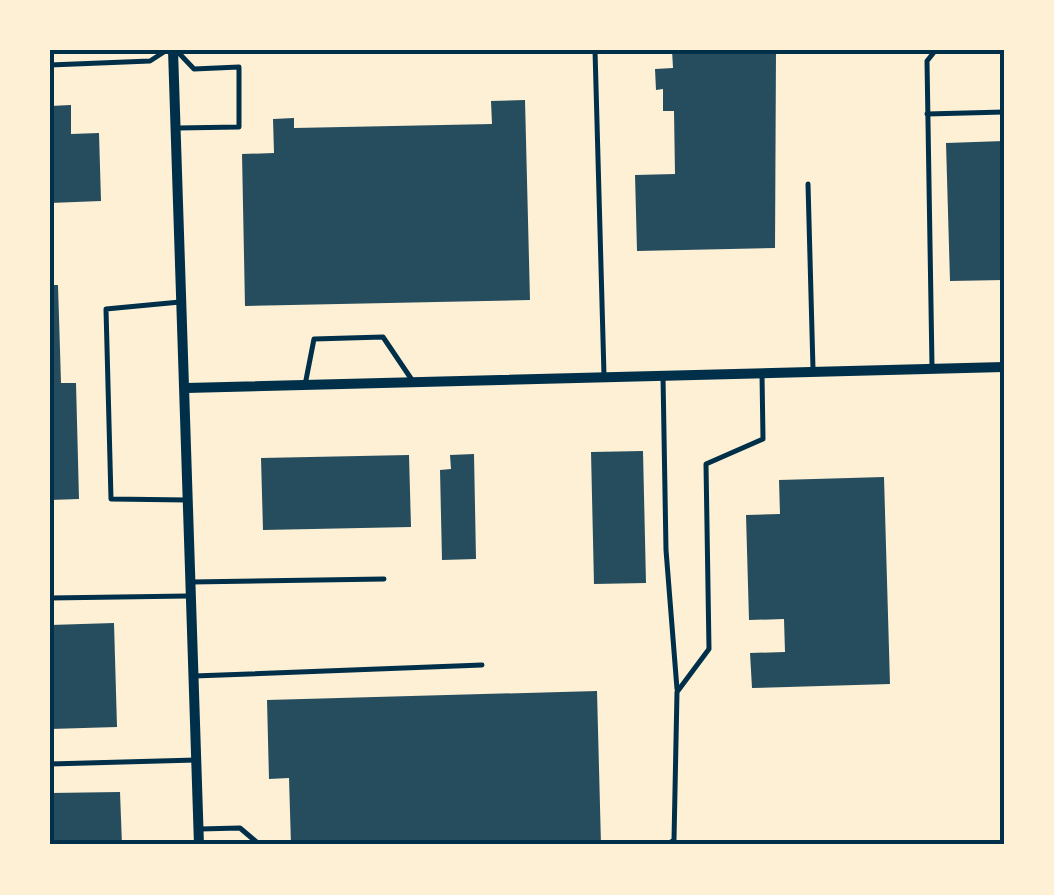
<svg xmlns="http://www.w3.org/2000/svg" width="1054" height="895" viewBox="0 0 1054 895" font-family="Spectral,serif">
  <rect width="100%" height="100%" fill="#fdf0d5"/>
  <!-- building -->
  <g fill="#264d5e">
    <polygon points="672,50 776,50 775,248 637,251 635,175 675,174 674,111 663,111 663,89 656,90 655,69 673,68"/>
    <polygon points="525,100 530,300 245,306 242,154 274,153 273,119 294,118 294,128 492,124 491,101"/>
    <polygon points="71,105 71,134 99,133 101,201 50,203 50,106"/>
    <polygon points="1004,141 1004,280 950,281 946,143"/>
    <polygon points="50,285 58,285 61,383 76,383 79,499 50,500"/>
    <polygon points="643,451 646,583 594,584 591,452"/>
    <polygon points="474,454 476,559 442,560 440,470 451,469 450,455"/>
    <polygon points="409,455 411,527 263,530 261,458"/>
    <polygon points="884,477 890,684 752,688 750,653 785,652 784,619 749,620 746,515 780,514 779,480"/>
    <polygon points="114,623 117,727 50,729 50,625"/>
    <polygon points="597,691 601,845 291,845 289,778 269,779 267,700"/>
    <polygon points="120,792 122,845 50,845 50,793"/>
  </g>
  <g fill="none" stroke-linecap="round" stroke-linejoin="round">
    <!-- service -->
    <g stroke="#003049" stroke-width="5">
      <polyline points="176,50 194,69 239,67 239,127 178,128"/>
      <polyline points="595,50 604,375"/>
      <polyline points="50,65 150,61 167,50"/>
      <polyline points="927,114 1004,112"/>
      <polyline points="808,184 813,369"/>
      <polyline points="180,302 106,309 111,499 187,500"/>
      <polyline points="932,366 927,61 935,51 962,50"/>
      <polyline points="663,376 666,550 677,689"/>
      <polyline points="305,385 314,339 383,337 412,380"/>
      <polyline points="191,582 384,579"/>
      <polyline points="50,598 188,596"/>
      <polyline points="194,676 482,665"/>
      <polyline points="50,764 196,760"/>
      <polyline points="200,829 240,828 260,845"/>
      <polyline points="666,845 674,840 677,692 709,649 706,464 763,439 762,374"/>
    </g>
    <!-- minor -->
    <g stroke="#003049" stroke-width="10">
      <polyline points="173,50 199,845"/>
      <polyline points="186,388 1004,367"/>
    </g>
  </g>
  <!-- border -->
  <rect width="1054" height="895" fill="none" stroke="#fdf0d5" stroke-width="105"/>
  <rect x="52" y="52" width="950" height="790" fill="none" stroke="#003049" stroke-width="4"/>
</svg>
